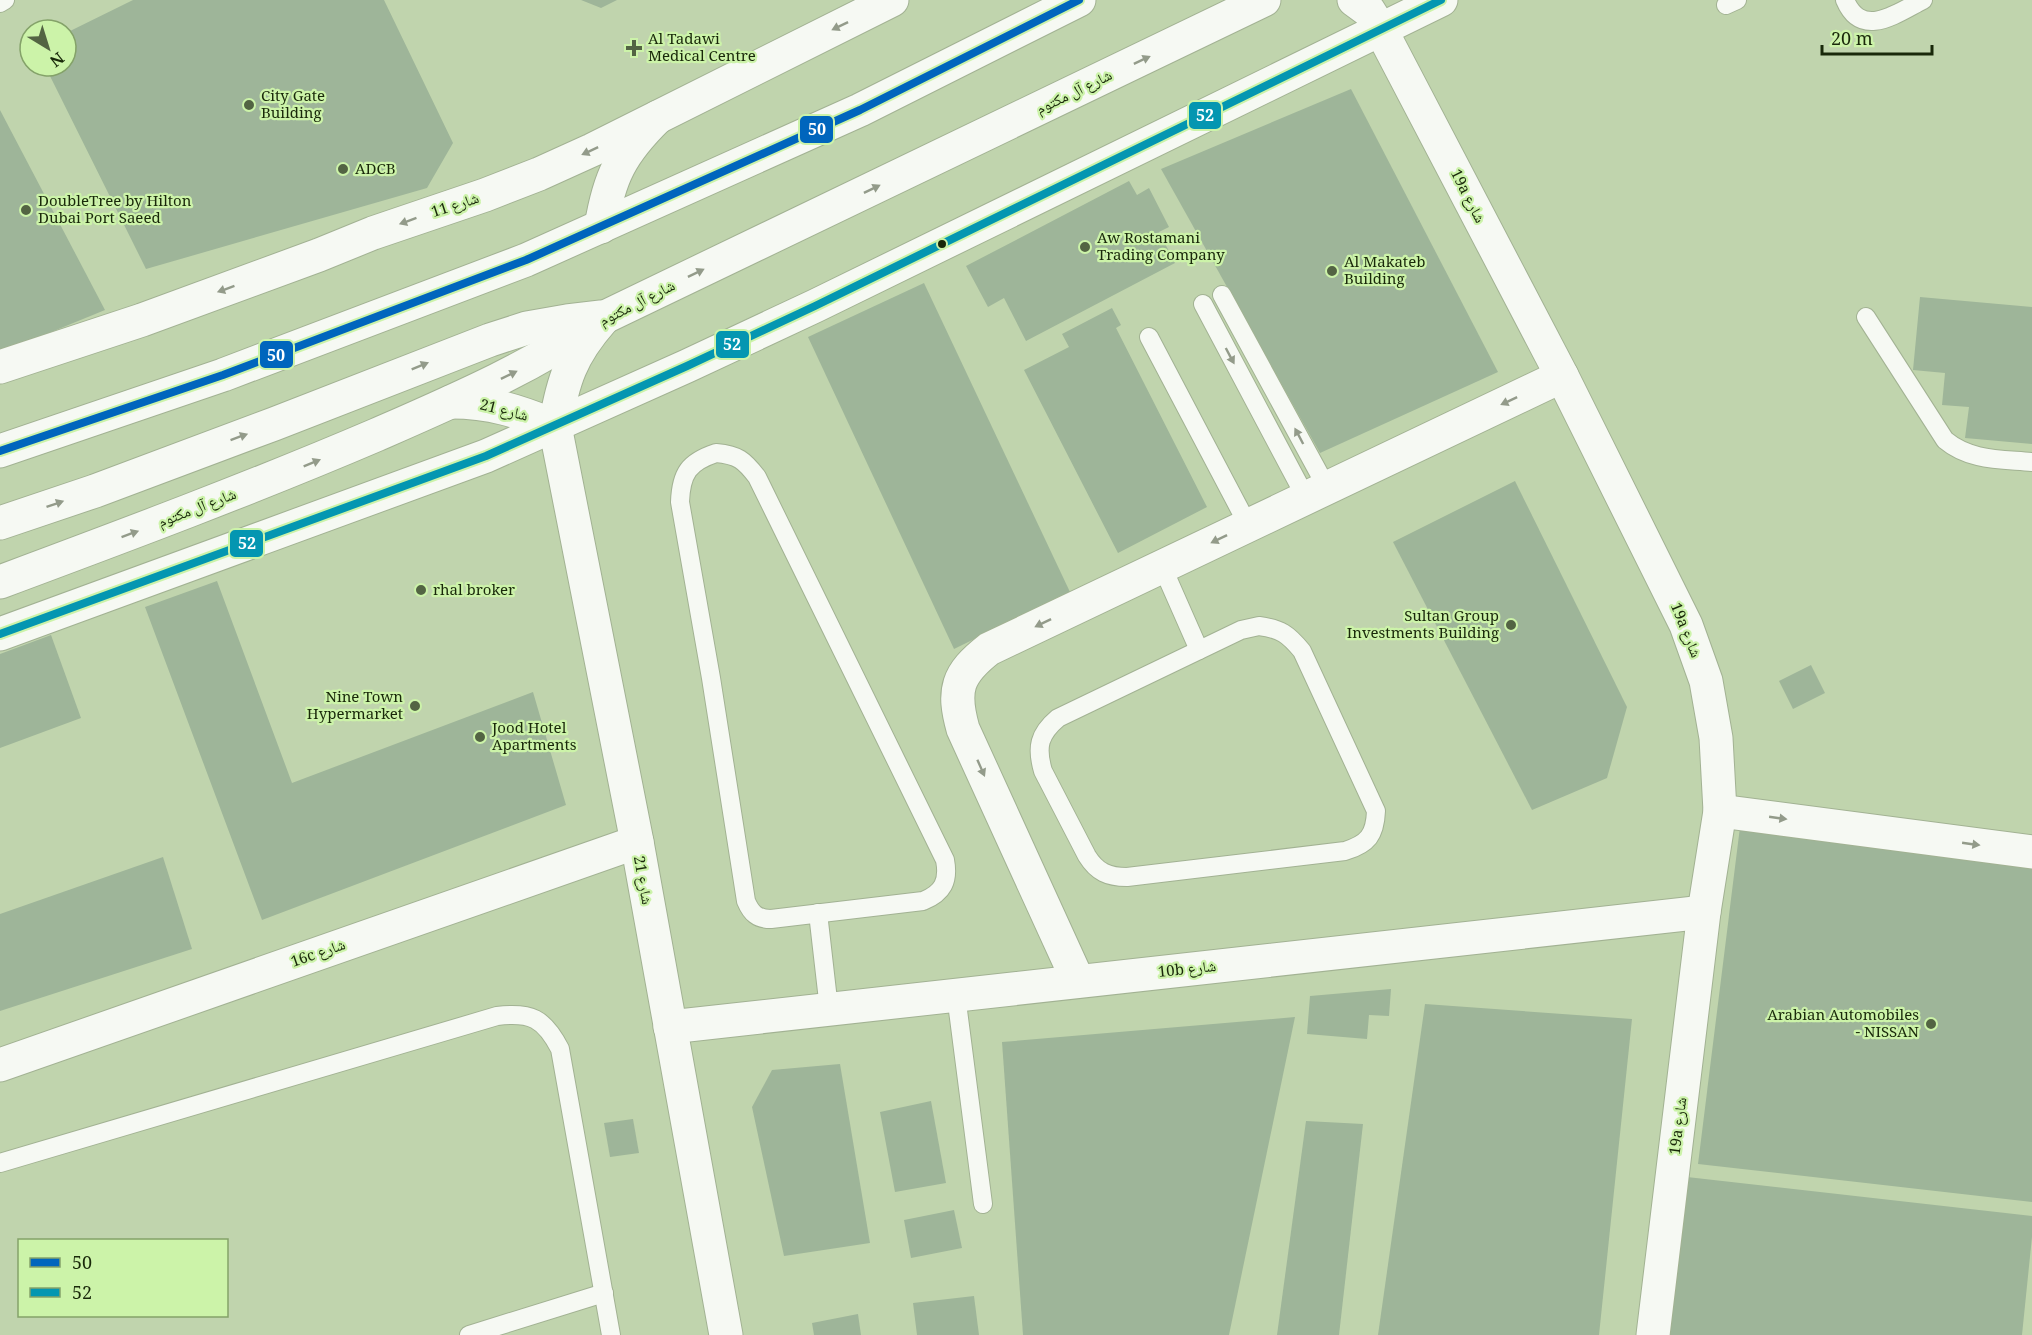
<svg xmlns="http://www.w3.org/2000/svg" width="2032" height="1335" viewBox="0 0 2032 1335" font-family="'Noto Serif','Noto Naskh Arabic',serif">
  <rect width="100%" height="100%" fill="#c0d4ad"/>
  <!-- building -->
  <g fill="#9eb599">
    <polygon points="133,0 384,0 453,143 427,188 146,269 45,66 66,66 66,33"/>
    <polygon points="581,0 617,0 601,8"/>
    <polygon points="1351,89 1498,372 1320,453 1161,169"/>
    <polygon points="0,110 105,310 0,353"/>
    <polygon points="1129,181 1137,195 1149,188 1169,227 1159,232 1175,263 1026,341 1004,298 988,307 966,266"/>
    <polygon points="924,283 1070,592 954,649 808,337"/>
    <polygon points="1920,297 2032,307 2032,444 1965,438 1969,407 1942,405 1945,373 1913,370"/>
    <polygon points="1112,308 1121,325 1116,328 1207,507 1118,553 1024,370 1069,347 1062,334"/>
    <polygon points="1515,481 1627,707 1607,778 1532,810 1393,542"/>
    <polygon points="217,581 292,783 533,692 566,805 262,920 145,607"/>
    <polygon points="51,635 81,718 0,748 0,654"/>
    <polygon points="1811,665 1825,693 1793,709 1779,681"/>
    <polygon points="1741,819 2032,857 2032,1202 1698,1164"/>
    <polygon points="163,857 192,949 0,1011 0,914"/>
    <polygon points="1391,989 1389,1016 1369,1015 1367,1039 1307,1034 1310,996"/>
    <polygon points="1425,1004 1632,1019 1599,1335 1378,1335"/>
    <polygon points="1295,1017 1229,1335 1023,1335 1002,1042"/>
    <polygon points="840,1064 870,1243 784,1256 752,1107 772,1070"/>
    <polygon points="931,1101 946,1183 895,1192 880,1112"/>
    <polygon points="633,1119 639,1153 610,1157 604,1123"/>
    <polygon points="1306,1121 1363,1124 1339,1335 1277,1335"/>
    <polygon points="1687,1177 2032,1216 2032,1237 2022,1335 1666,1335"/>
    <polygon points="954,1210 962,1248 911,1258 904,1220"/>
    <polygon points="974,1296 979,1335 917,1335 913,1303"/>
    <polygon points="858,1314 861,1335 814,1335 812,1323"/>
  </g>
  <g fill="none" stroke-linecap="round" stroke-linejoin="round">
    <!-- lane casing -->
    <g stroke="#a2b293" stroke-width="20">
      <g id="lane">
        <path d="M1845,0C1862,40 1897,13 1923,0"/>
        <polyline points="0,3 5,0"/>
        <polyline points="1726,5 1737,0"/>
        <polyline points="1222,295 1327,488"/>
        <polyline points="1203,304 1306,498"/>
        <path d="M1866,317L1945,440C1970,461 2001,459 2032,462"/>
        <polyline points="1149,337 1248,525"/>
        <path d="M716,453C738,455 744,460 757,477L945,860C949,881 943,893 923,901L771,919C757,919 751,913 746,901L711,678L680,502C681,473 689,462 716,453Z"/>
        <polyline points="1162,566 1199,650"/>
        <path d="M1259,626C1281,629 1288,634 1302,651L1376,811C1375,835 1368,844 1345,851L1127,877C1108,877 1097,872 1087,856L1043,771C1036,747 1039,734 1058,718L1241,630Z"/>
        <polyline points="818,913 829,1009"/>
        <polyline points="956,995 983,1204"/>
        <path d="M0,1163L497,1016C531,1012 544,1018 560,1049L611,1335"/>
        <polyline points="469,1335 604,1293"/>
      </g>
    </g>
    <!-- street casing -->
    <g stroke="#a2b293" stroke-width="35">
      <g id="street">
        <polyline points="1354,0 1369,11 1381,30 1562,376 1686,625 1706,681 1716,738 1720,811 1704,912 1653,1335"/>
        <path d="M602,320C571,355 563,380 555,426L637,842L726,1335"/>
        <polyline points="0,367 142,320 319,255 373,233 485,195 539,174 592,150 892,0"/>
        <path d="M451,402C491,402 518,411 555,426"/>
        <polyline points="0,634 486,456 687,366 815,306 1441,0"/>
        <polyline points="1720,811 2032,852"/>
        <path d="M1078,981L963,729C952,690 957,674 989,649L1562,376"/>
        <polyline points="670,1027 1704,912"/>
        <polyline points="0,1065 637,842"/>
      </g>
    </g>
    <!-- primary casing -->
    <g stroke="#a2b293" stroke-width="35">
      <g id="primary">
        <path d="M601,227C609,177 621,153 658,117"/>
        <polyline points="0,451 223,375 526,260 860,110 1079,0"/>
        <polyline points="0,523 95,491 274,424 490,340 527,328 567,321 601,317"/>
        <path d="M0,582C126,535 252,488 376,435C456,400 533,367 605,317L1264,0"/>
      </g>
    </g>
    <!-- lane -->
    <use href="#lane" stroke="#f6f9f3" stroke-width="18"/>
    <!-- street -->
    <use href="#street" stroke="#f6f9f3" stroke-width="33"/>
    <!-- primary -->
    <use href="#primary" stroke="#f6f9f3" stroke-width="33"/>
    <!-- bus-1 casing -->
    <g stroke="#ccf3a9" stroke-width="12">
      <polyline id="bus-1" points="0,451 223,375 526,260 860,110 1079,0"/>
    </g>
    <!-- bus-2 casing -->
    <g stroke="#ccf3a9" stroke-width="12">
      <polyline id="bus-2" points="0,634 486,456 687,366 815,306 1441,0"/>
    </g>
    <!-- bus-1 -->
    <use href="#bus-1" stroke="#0065bd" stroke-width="8"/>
    <!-- bus-2 -->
    <use href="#bus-2" stroke="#0496b1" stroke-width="8"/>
  </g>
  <!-- one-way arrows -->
  <defs><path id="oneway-solid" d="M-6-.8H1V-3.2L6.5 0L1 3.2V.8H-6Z" transform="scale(1.5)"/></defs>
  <g fill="#939b8a">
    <use href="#oneway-solid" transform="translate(840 26) rotate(154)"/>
    <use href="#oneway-solid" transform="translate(1142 60) rotate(-25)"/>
    <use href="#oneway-solid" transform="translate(590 151) rotate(155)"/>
    <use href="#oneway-solid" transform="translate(872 189) rotate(-26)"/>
    <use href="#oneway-solid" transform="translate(408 221) rotate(160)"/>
    <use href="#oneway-solid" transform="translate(696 273) rotate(-26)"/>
    <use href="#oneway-solid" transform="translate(226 289) rotate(160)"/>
    <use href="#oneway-solid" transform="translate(1230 356) rotate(62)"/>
    <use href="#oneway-solid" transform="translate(420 366) rotate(-22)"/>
    <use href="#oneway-solid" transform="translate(509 375) rotate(-26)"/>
    <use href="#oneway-solid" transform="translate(1509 401) rotate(155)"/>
    <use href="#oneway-solid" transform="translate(1299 436) rotate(-118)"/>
    <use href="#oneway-solid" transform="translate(239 437) rotate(-20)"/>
    <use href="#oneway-solid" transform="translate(312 463) rotate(-22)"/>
    <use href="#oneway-solid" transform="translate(55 504) rotate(-19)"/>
    <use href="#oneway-solid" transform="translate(130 534) rotate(-20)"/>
    <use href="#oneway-solid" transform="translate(1219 539) rotate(154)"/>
    <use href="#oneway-solid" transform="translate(1043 623) rotate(154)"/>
    <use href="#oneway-solid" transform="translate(981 768) rotate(66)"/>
    <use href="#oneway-solid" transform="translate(1778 818) rotate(8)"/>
    <use href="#oneway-solid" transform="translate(1971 844) rotate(8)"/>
  </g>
  <!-- markers -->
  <g fill="#536443" stroke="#ccf3a9" stroke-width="2">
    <path d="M631 39h6v6h6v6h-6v6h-6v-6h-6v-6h6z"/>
    <circle cx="249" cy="105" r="6"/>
    <circle cx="343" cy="169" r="6"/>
    <circle cx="26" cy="210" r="6"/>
    <circle cx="1085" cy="247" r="6"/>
    <circle cx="1332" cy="271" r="6"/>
    <circle cx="421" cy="590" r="6"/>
    <circle cx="1511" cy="625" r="6"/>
    <circle cx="415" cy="706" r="6"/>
    <circle cx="480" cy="737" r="6"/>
    <circle cx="1931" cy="1024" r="6"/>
  </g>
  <circle fill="#19280a" stroke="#ccf3a9" stroke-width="2" cx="942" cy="244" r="5"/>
  <g text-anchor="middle" stroke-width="4.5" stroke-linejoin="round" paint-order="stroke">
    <!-- poi labels -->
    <g font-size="15" fill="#19280a" stroke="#ccf3a9" text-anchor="start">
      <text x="648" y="44">Al Tadawi<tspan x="648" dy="17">Medical Centre</tspan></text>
      <text x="261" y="101">City Gate<tspan x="261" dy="17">Building</tspan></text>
      <text x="355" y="174">ADCB</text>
      <text x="38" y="206">DoubleTree by Hilton<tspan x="38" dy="17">Dubai Port Saeed</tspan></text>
      <text x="1097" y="243">Aw Rostamani<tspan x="1097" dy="17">Trading Company</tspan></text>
      <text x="1344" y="267">Al Makateb<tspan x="1344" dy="17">Building</tspan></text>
      <text x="433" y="595">rhal broker</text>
      <text x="1499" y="621" text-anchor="end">Sultan Group<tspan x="1499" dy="17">Investments Building</tspan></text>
      <text x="403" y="702" text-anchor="end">Nine Town<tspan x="403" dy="17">Hypermarket</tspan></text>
      <text x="492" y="733">Jood Hotel<tspan x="492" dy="17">Apartments</tspan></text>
      <text x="1919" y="1020" text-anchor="end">Arabian Automobiles<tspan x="1919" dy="17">- NISSAN</tspan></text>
    </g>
    <!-- street labels -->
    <g font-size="15" fill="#19280a" stroke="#ccf3a9">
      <text transform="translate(1074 92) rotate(-26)" y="5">شارع آل مكتوم</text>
      <text transform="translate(1468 196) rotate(63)" y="5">19a شارع</text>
      <text transform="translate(455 205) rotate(-18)" y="5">شارع 11</text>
      <text transform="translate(637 303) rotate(-27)" y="5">شارع آل مكتوم</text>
      <text transform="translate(504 410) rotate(14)" y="5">شارع 21</text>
      <text transform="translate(197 508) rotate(-21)" y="5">شارع آل مكتوم</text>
      <text transform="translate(1686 630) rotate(68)" y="5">19a شارع</text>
      <text transform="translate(643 880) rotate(80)" y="5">شارع 21</text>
      <text transform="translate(318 953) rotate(-19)" y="5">16c شارع</text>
      <text transform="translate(1187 969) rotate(-6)" y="5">10b شارع</text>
      <text transform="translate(1678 1126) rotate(-83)" y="5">19a شارع</text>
    </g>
  </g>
  <g stroke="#ccf3a9" stroke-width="2">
    <rect x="1188" y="101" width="34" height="29" rx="6" fill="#0496b1"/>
    <rect x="799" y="115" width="35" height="29" rx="6" fill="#0065bd"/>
    <rect x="715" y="330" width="35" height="29" rx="6" fill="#0496b1"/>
    <rect x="259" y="340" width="35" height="29" rx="6" fill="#0065bd"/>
    <rect x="229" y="529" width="35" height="29" rx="6" fill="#0496b1"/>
  </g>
  <g font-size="16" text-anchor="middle" font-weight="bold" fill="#fff">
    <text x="1205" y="121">52</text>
    <text x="817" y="135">50</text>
    <text x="732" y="350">52</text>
    <text x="276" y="361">50</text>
    <text x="247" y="549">52</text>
  </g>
  <!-- legend -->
  <rect x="18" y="1239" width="210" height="78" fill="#ccf3a9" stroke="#84a269" stroke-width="1.5"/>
  <rect x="30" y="1258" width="30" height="9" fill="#0065bd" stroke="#84a269" stroke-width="1.5"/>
  <text x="72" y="1269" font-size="18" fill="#19280a">50</text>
  <rect x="30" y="1288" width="30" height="9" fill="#0496b1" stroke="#84a269" stroke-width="1.5"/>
  <text x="72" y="1299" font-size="18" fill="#19280a">52</text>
  <!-- north arrow -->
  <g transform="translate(48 48) rotate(142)"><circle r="28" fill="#ccf3a9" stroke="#84a269" stroke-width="1.5"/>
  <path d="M0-4.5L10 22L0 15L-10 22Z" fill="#536443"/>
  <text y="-9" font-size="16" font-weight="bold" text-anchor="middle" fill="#19280a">N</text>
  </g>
  <!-- scale -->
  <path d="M1822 45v9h110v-9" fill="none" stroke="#19280a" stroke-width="3"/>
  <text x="1831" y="45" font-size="18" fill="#19280a" stroke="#ccf3a9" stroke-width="4.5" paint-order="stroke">20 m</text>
</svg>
